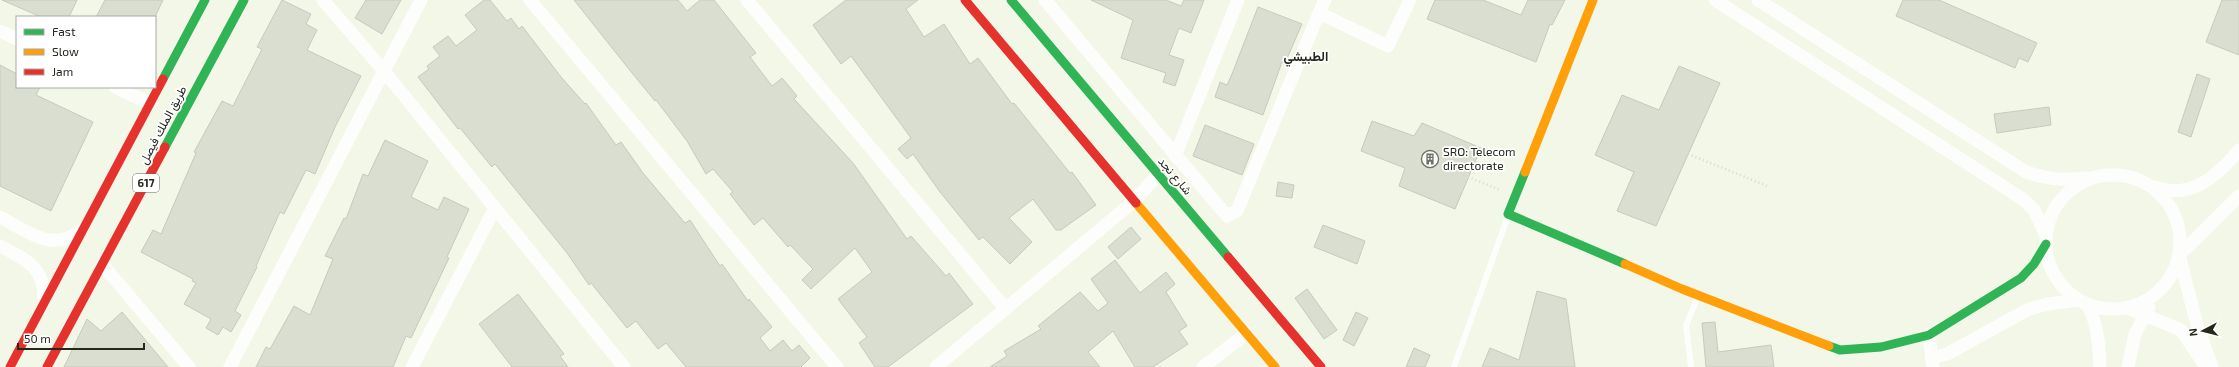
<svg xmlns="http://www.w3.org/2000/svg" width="2239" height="367" viewBox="0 0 2239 367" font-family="'Exo 2',Vazirmatn,sans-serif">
  <rect width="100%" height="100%" fill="#f2f7e7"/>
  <!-- building -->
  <g fill="#daded1" stroke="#c6cabd">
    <polygon points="2,0 77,0 69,17 41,17"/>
    <polygon points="105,0 163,0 155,17 96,17"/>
    <polygon points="282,0 311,14 306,24 317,30 307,50 361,76 335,127 315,174 306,170 284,214 280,212 256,266 257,267 235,311 241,315 231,332 223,327 218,335 206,328 211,319 184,304 196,283 192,281 193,279 141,252 153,230 161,234 196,153 194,152 222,101 233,106 262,49 257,47"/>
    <polygon points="366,0 401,0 382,34 355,18"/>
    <polygon points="484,0 490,0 507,21 511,18 519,29 522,26 561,77 585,104 586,103 616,145 621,142 643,173 685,223 690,220 720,266 722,264 748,301 749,299 772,327 760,338 770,351 783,340 792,351 799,345 810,358 801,367 686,367 666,343 658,349 636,321 627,328 591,283 589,285 567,253 495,164 492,167 460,128 458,129 418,77 429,69 427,66 440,56 433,47 448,36 456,46 477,30 465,15"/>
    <polygon points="574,0 678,0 687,11 700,0 714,0 756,53 750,57 772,86 782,78 797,96 794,99 853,163 907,239 911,236 946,276 949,273 973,304 888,367 875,367 859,343 867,337 838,299 872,272 855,248 811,289 802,280 813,269 790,245 788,247 763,218 754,225 730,194 733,192 713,169 706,174 687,141 656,100 655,101 628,68"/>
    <polygon points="846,0 918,0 906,9 924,37 944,24 970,64 978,58 1012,104 1014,103 1070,173 1072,172 1096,205 1061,230 1056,230 1033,199 1009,218 1032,242 1010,264 983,237 979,240 940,192 913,154 907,159 898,149 911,138 851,56 841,64 813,25"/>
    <polygon points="1091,0 1166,0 1181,6 1184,0 1204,0 1191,33 1179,28 1169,55 1184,60 1175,86 1163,82 1166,73 1121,58 1133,20"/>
    <polygon points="1435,0 1483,0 1521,15 1528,0 1565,0 1552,25 1550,24 1536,62 1427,19"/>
    <polygon points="1903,0 1939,0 2037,43 2028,62 2019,58 2015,68 1896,16"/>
    <polygon points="2222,0 2239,0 2239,55 2206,42"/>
    <polygon points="1258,7 1302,24 1285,63 1282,62 1263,115 1215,97 1220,82 1227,85 1232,74"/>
    <polygon points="0,65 17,74 17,87 40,87 36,95 93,122 51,211 0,186"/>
    <polygon points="1679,66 1720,83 1656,226 1617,211 1634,172 1595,155 1622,95 1659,110"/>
    <polygon points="2197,74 2210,79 2191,137 2178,132"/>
    <polygon points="2049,107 2051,125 1997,133 1994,114"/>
    <polygon points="1372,121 1414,136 1422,123 1481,148 1455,209 1399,186 1405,168 1361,151"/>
    <polygon points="1205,125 1254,144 1242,175 1193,156"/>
    <polygon points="385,140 428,161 411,197 438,210 444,197 469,209 447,257 449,258 411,338 406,336 393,367 256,367 266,347 270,349 294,306 310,315 333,259 325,256 344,218 346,219 363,174 368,176"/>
    <polygon points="1278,182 1294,185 1292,198 1276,196"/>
    <polygon points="1323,225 1365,241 1357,264 1314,247"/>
    <polygon points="1131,227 1141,239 1118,259 1108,247"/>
    <polygon points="1115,260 1140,293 1166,272 1175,284 1166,292 1187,326 1179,331 1188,344 1153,367 1135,367 1113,331 1088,352 1100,367 990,367 1007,356 1004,351 1041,329 1038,326 1080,292 1098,311 1108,303 1091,279"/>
    <polygon points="1307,289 1337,330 1324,339 1295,298"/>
    <polygon points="1537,291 1566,299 1575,367 1482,367 1490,348 1519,360"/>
    <polygon points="518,294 564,354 560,356 568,367 512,367 479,324"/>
    <polygon points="122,312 168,367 64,367 87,319 101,331"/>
    <polygon points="1356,312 1368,318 1354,346 1343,340"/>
    <polygon points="1715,322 1718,352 1771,345 1774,367 1706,367 1702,323"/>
    <polygon points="1414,348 1430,355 1425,367 1406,367"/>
  </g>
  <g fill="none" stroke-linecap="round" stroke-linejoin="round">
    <!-- path -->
    <g stroke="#d7d8d3" stroke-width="2.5" stroke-dasharray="1 3" stroke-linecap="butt">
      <polyline points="1688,154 1767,186"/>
      <polyline points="1468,177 1500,190"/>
    </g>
    <!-- lane -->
    <g stroke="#fdfefb" stroke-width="6">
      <polyline points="1454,367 1508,216"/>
      <polyline points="1691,367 1686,325 1698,297"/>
    </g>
    <!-- street -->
    <g stroke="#fdfefb" stroke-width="13">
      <polyline points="323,0 384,71 624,367"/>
      <polyline points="530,0 837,367"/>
      <polyline points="747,0 1005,308"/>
      <polyline points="1045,0 1227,216 1237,211 1319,13 1388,46 1410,0"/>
      <polyline points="1715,0 2024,200 2034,210 2046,235"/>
      <path d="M1758,0L2026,172C2047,179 2063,181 2085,178"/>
      <polyline points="1319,13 1325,0"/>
      <polyline points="0,31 17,39"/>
      <polyline points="115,87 151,104"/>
      <polyline points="1175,156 1238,0"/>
      <circle cx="2113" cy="242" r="67"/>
      <path d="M2155,187C2190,200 2217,177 2239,150"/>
      <path d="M0,217C27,231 51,253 80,231"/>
      <path d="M0,246C26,260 45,267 44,300"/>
      <polyline points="102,264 189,367"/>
      <path d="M2088,305C2098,326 2099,345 2100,367"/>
      <polyline points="2128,308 2181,330 2206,367"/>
      <polyline points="1929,335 1933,367"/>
      <polyline points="1932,358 1947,354 2029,309 2048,304 2079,300"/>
      <polyline points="230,367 421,0"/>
      <polyline points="412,367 495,208"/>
      <polyline points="936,367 1134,201 1158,175"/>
      <polyline points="1203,367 1247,333"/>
      <polyline points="2128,367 2135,334 2149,307"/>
      <polyline points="2212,367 2197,325 2179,255 2239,196"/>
    </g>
    <!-- fast -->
    <g stroke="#30b455" stroke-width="9">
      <polyline points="1011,0 1228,257"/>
      <polyline points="163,79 205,0"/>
      <polyline points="165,147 244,0"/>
      <polyline points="1525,172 1508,214 1625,264"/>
      <polyline points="1829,346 1840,350 1881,347 1929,335 2021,278 2034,264 2046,244"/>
    </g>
    <!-- slow -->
    <g stroke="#ff9f0a" stroke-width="9">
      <polyline points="1525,172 1593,0"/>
      <polyline points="1136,203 1275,367"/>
      <polyline points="1625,264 1682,289 1829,346"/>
    </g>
    <!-- jam -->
    <g stroke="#e5322d" stroke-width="9">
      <polyline points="965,0 1136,203"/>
      <polyline points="1228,257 1321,367"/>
      <polyline points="10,367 163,79"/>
      <polyline points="47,367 165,147"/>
    </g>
  </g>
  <!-- icons -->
  <defs>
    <g id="building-ring" transform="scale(0.9)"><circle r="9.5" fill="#fff" stroke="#6d7064" stroke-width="1.5"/><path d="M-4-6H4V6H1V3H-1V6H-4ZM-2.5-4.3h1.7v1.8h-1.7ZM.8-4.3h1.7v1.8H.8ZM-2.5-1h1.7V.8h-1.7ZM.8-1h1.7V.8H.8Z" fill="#6d7064"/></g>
  </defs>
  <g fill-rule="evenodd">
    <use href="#building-ring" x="1430" y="159"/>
  </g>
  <g text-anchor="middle" stroke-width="3.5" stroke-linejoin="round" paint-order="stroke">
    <!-- shield labels -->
    <rect fill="#fff" stroke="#666861" stroke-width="1" x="133" y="174" width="26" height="18" rx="3"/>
    <g font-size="11" font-weight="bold" fill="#25281d">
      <text x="146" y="187">617</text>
    </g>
    <!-- street labels -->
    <g font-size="12" fill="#25281d" stroke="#fff">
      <text transform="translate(163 125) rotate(-62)" y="4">طريق الملك فيصل</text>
      <text transform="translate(1175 176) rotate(50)" y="4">شارع نجد</text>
    </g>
    <!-- poi labels -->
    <g font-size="12" fill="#25281d" stroke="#fff" text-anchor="start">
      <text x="1443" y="156">SRO: Telecom<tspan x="1443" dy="14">directorate</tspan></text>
    </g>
    <!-- neighbourhood labels -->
    <g font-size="13" font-weight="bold" fill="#25281d" stroke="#fff">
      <text x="1306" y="61">الطبيشي</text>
    </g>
  </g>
  <!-- legend -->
  <rect x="16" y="16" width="140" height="72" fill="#ffffff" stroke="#a8a9a5"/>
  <rect x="24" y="29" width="20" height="6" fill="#30b455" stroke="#a8a9a5"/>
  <text x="52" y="36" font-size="12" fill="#25281d">Fast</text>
  <rect x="24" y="49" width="20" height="6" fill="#ff9f0a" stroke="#a8a9a5"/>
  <text x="52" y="56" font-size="12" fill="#25281d">Slow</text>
  <rect x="24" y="69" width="20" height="6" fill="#e5322d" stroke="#a8a9a5"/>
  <text x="52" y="76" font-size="12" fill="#25281d">Jam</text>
  <!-- north arrow -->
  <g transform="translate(2203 331) rotate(263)" stroke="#ffffff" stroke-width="3" paint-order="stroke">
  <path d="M0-3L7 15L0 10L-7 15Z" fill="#25281d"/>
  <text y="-6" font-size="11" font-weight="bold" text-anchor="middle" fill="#25281d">N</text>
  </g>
  <!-- scale -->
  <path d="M18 343v6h126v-6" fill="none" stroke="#25281d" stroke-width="2"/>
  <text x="24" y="343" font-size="12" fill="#25281d" stroke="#ffffff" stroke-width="3" paint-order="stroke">50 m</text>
</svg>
